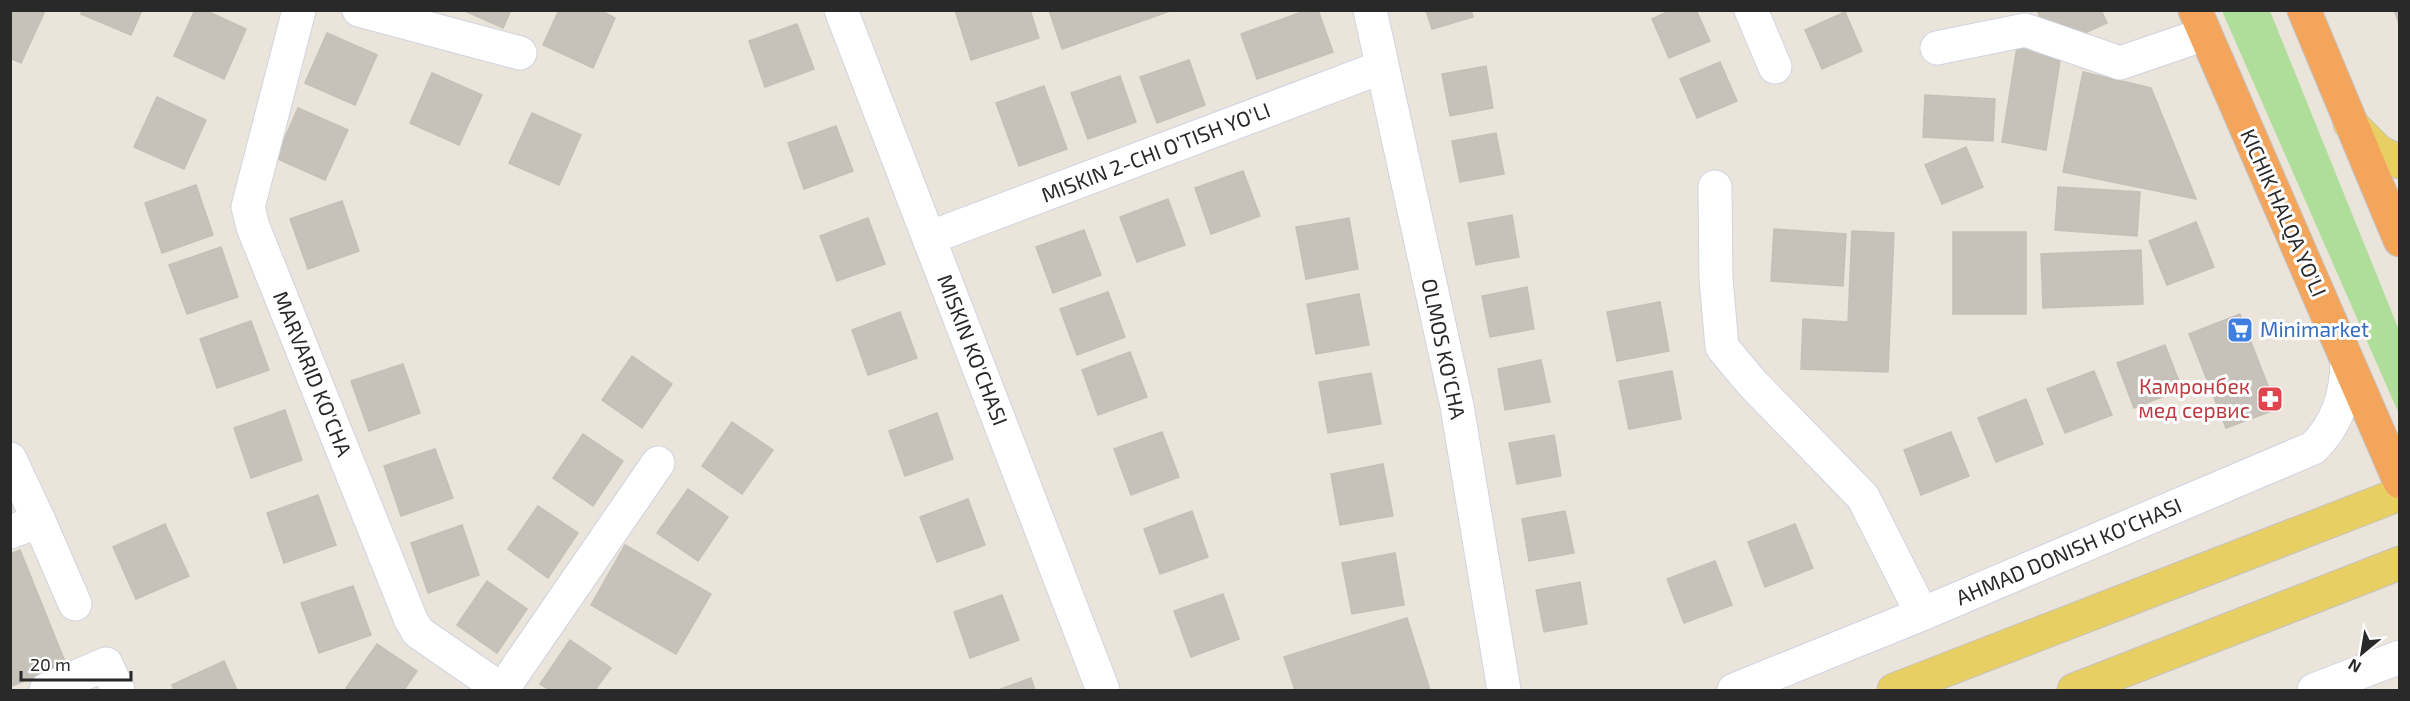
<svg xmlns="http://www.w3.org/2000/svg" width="2410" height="701" viewBox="0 0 2410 701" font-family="'Exo 2',sans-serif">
  <rect width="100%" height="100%" fill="#eae4db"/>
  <!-- green -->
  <polygon fill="#aede9a" points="2222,11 2270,11 2399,330 2399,414"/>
  <!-- building -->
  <g fill="#c6c2ba" stroke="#c5c0b5" stroke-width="1.5">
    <polygon points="10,10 37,10 44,13 21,63 10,58"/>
    <polygon points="82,10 142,10 131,35 81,14"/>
    <polygon points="195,10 205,10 246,29 224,79 174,56"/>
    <polygon points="463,10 511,10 503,28"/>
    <polygon points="559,10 600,10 615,18 593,68 543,45"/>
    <polygon points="955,10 1030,10 1039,38 971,60"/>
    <polygon points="1049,10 1173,10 1062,49"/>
    <polygon points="1307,10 1318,10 1333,52 1257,79 1241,34"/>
    <polygon points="1426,10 1471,10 1473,17 1432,29"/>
    <polygon points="1672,10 1696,10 1710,41 1669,58 1652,19"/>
    <polygon points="2037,10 2101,10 2107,23 2085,33 2040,17"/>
    <polygon points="2394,10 2400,10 2400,26"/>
    <polygon points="1845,12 1862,51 1822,69 1805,30"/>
    <polygon points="797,24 814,69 765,87 749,41"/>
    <polygon points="327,33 377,55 355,105 305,83"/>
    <polygon points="2017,47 2061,54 2046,150 2002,142"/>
    <polygon points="1189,60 1205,105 1157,123 1140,77"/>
    <polygon points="1720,62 1737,101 1697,118 1680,79"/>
    <polygon points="1486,66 1493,108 1450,116 1442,74"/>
    <polygon points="2083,72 2151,88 2196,199 2063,172"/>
    <polygon points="432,73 482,95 459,145 410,123"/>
    <polygon points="1120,76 1136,122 1088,139 1071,93"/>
    <polygon points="1044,86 1067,149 1019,166 996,103"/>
    <polygon points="1925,95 1995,99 1993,141 1923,137"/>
    <polygon points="157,97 206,120 184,169 134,147"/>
    <polygon points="298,108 348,130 325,180 276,158"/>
    <polygon points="532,113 581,135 559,185 509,163"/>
    <polygon points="836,126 853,171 804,189 788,143"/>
    <polygon points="1496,133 1504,174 1460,182 1452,141"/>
    <polygon points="1966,147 1983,187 1942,204 1925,165"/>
    <polygon points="1243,171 1260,216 1211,234 1195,188"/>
    <polygon points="196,185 213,235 162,253 145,203"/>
    <polygon points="2058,187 2140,192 2137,236 2055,230"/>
    <polygon points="1168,199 1185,245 1137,262 1120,217"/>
    <polygon points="342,201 359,251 308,269 290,219"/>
    <polygon points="1512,215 1519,257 1476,265 1468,223"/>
    <polygon points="868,218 885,264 837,281 820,236"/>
    <polygon points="1349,218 1358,269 1306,279 1296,227"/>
    <polygon points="2196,222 2214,267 2167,285 2149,241"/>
    <polygon points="1774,229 1846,234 1843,286 1771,281"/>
    <polygon points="1084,230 1101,275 1053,293 1036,247"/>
    <polygon points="1852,231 1894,233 1888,372 1801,369 1803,319 1848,322"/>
    <rect x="1953" y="232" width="73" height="82"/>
    <polygon points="221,247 238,297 187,314 169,265"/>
    <polygon points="2141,250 2143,304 2043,308 2041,254"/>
    <polygon points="1527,287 1534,329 1490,337 1482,296"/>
    <polygon points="1108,292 1125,337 1077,355 1060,309"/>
    <polygon points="1359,294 1369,345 1316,354 1307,304"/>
    <polygon points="1660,302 1669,351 1617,361 1607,312"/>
    <polygon points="900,312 917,358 868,375 852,330"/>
    <polygon points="2240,314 2277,409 2226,428 2189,334"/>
    <polygon points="251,321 269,370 217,388 200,339"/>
    <polygon points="2165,345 2182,389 2134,408 2117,363"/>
    <polygon points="1130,352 1147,397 1098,415 1082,370"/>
    <polygon points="632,356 672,384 642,428 602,400"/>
    <polygon points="1541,360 1550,402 1505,410 1498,369"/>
    <polygon points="403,364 420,413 369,431 351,381"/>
    <polygon points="1672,371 1681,419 1629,429 1619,381"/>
    <polygon points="2094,371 2112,415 2065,433 2047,389"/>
    <polygon points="1371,373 1381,424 1328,433 1319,382"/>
    <polygon points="2026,399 2043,444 1996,462 1978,418"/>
    <polygon points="285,410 302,460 251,478 234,428"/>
    <polygon points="937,413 953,459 905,476 889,431"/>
    <polygon points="732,422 773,450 742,494 702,466"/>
    <polygon points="1162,432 1179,477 1131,495 1114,449"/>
    <polygon points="1951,432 1969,476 1921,495 1904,450"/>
    <polygon points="583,434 623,461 593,506 553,478"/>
    <polygon points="1554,435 1561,476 1517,484 1509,443"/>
    <polygon points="435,449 453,498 401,516 384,466"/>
    <polygon points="1383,464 1393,516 1340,525 1331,474"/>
    <polygon points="688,489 728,517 698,561 657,533"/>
    <polygon points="318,495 336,545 284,563 267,513"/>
    <polygon points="968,499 985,545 937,562 920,517"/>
    <polygon points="538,506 578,533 548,578 508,549"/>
    <polygon points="1192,511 1208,557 1160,574 1144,529"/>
    <polygon points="1565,511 1574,553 1529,561 1522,519"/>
    <polygon points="165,524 189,576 136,599 113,547"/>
    <polygon points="1795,524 1813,568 1765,587 1748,542"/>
    <polygon points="462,525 479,575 428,593 411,543"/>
    <polygon points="625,545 711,594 676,654 591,605"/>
    <polygon points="20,550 66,664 10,687 10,554"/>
    <polygon points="1395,553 1404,605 1352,614 1342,563"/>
    <polygon points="1715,561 1732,605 1684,623 1667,579"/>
    <polygon points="487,581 527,609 497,653 457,625"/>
    <polygon points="1580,582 1587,624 1544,632 1536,590"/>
    <polygon points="353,586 371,635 319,653 301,603"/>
    <polygon points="1223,594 1239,639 1191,657 1174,611"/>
    <polygon points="1002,595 1019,640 970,658 954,612"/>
    <polygon points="1407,618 1430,690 1295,690 1284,657"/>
    <polygon points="570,640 611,668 595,690 550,690 540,684"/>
    <polygon points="377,644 417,671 404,690 350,690 346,688"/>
    <polygon points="224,661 237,690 174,690 172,685"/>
    <polygon points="1031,678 1035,690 998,690"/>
  </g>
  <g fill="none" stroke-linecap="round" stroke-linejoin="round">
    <!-- minor casing -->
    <g stroke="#d0d3e1" stroke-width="35">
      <g id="minor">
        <polyline points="299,10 248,207 253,227 411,620 418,632 502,690 658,463"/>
        <polyline points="359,10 520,53"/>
        <polyline points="841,10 1103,690"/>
        <polyline points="1370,10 1457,406 1504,690"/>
        <polyline points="1751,10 1775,67"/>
        <polyline points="1937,48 2025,30 2120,63 2205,34"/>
        <polyline points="1715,187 1716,279 1722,347 1752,383 1863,497 1922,614"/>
        <polyline points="929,238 1382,67"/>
        <polyline points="10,459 39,521 10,532"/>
        <polyline points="39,521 75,604"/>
        <polyline points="46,690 106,664 118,690"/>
        <path d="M1734,690L1922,614L2313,448C2338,424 2347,394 2347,360"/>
        <polyline points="2314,690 2400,657"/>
      </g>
    </g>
    <!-- major casing -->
    <g stroke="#c3c3c3" stroke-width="35">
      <g id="major">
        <polyline points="2350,123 2379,152 2400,162"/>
        <polyline points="1894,690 2400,494"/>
        <polyline points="2074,690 2400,563"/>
      </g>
    </g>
    <!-- highway casing -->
    <g stroke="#c3c3c3" stroke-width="35">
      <g id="highway">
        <polyline points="2195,10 2400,482"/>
        <polyline points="2304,10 2400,240"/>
      </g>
    </g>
    <!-- minor -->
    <use href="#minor" stroke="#fff" stroke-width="33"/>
    <!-- major -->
    <use href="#major" stroke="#e8cf63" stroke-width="33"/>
    <!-- highway -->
    <use href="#highway" stroke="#f4a55c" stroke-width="33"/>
  </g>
  <!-- icons -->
  <defs>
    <g id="supermarket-square" transform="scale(1.35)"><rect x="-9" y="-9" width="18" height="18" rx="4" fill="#3f7fe0" stroke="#fff"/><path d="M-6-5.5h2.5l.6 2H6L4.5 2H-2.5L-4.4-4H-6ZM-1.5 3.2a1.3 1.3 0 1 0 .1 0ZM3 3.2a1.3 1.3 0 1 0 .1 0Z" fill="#fff"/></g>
    <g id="pharmacy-square" transform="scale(1.35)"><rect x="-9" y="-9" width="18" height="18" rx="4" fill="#e0444e" stroke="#fff"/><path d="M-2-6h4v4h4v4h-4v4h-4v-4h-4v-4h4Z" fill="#fff"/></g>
  </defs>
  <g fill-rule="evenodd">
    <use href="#supermarket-square" x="2240" y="330"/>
    <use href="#pharmacy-square" x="2270" y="399"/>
  </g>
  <g text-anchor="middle" stroke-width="6" stroke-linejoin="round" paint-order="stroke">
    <!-- street labels -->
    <g font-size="21" fill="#292929" stroke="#fff">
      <text transform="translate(1156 153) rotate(-21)" y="7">MISKIN 2-CHI O'TISH YO'LI</text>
      <text transform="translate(2283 213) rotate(66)" y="7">KICHIK HALQA YO'LI</text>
      <text transform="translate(1443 349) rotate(78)" y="7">OLMOS KO'CHA</text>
      <text transform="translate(972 350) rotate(69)" y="7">MISKIN KO'CHASI</text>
      <text transform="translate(312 374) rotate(68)" y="7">MARVARID KO'CHA</text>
      <text transform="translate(2069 552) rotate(-23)" y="7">AHMAD DONISH KO'CHASI</text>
    </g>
    <!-- shop labels -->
    <g font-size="21" fill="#366cbe" stroke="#fff" text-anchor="start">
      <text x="2260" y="337">Minimarket</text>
    </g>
    <!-- health labels -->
    <g font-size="21" fill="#be3a42" stroke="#fff" text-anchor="end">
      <text x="2250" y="394">Камронбек<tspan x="2250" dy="24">мед сервис</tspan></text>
    </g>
  </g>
  <!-- border -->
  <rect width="2410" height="701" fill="none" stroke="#292929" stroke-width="24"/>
  <!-- north arrow -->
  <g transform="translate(2362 653) rotate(210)" stroke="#ffffff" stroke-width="4.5" paint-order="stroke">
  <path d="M0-4.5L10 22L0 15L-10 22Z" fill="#292929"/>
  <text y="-9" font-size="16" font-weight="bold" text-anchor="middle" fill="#292929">N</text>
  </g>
  <!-- scale -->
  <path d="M21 671v9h110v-9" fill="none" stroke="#292929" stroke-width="3"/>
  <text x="30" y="671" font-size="18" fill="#292929" stroke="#ffffff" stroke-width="4.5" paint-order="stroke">20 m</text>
</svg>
